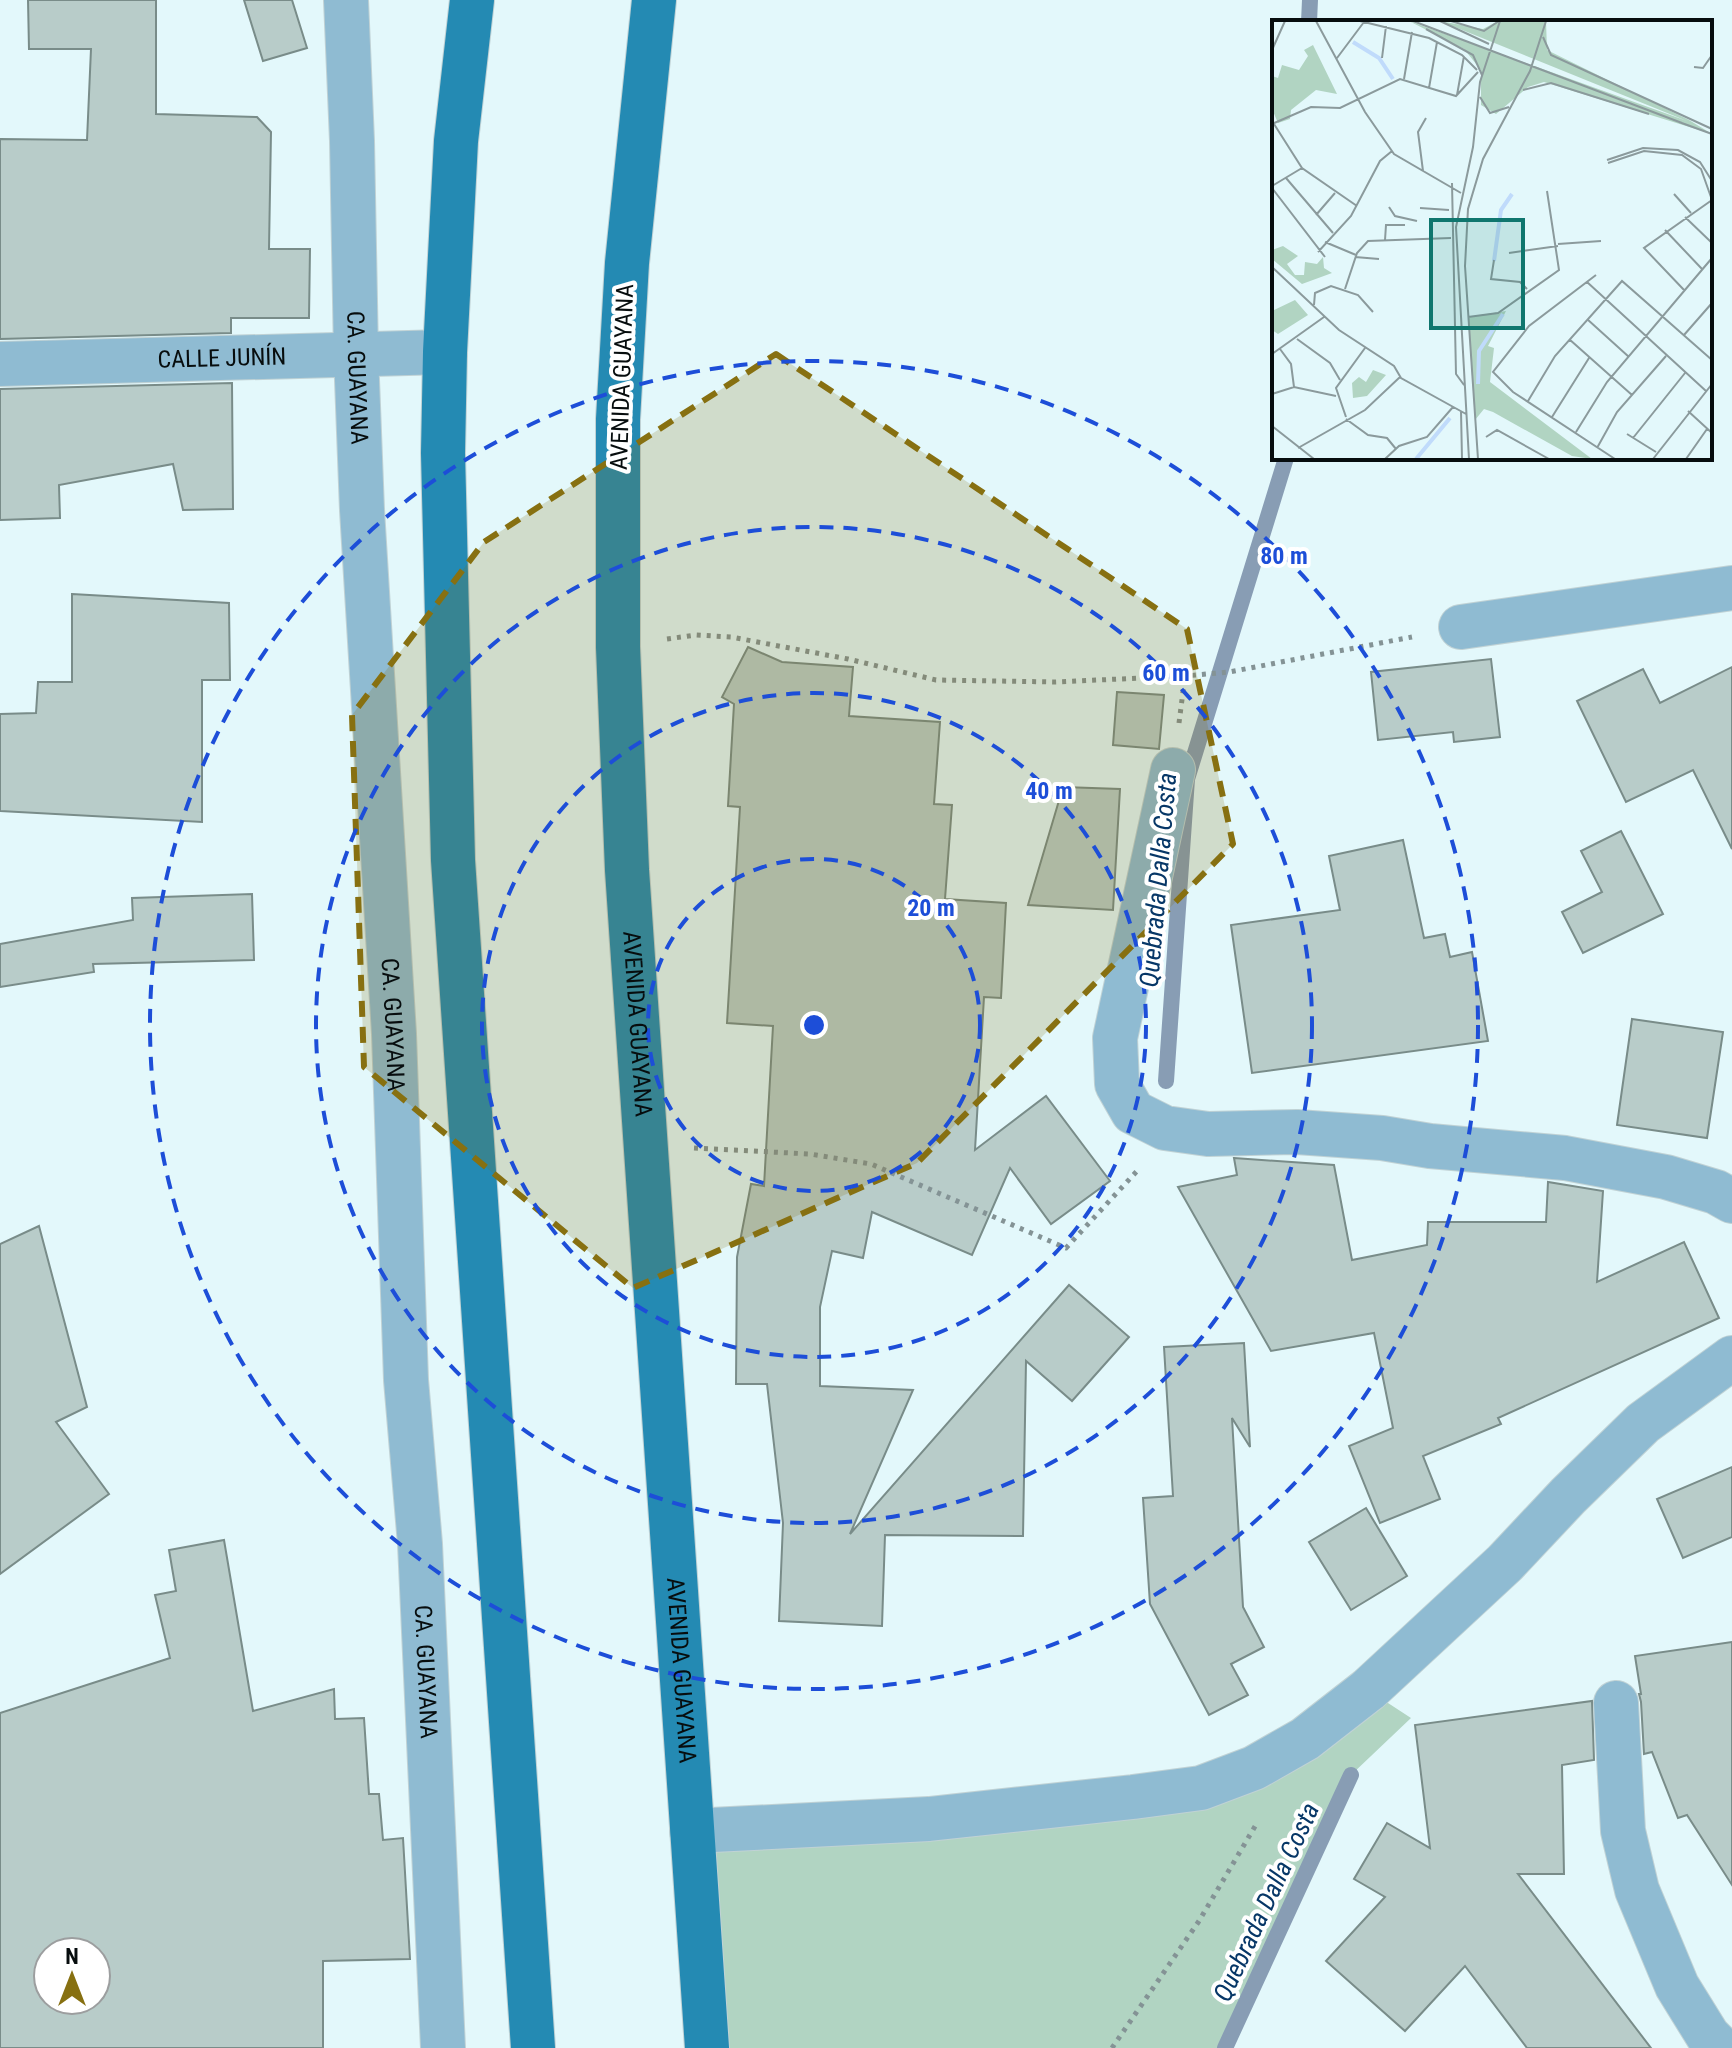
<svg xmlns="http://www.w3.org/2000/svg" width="1732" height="2048" viewBox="0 0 1732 2048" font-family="'Roboto Condensed',sans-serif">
  <rect width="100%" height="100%" fill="#e3f8fb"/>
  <!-- green -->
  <polygon fill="#b1d4c2" points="1368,1690 1411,1718 1351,1775 1225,2048 707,2048 692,1831 1201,1788"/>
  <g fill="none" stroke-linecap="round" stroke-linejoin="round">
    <!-- stream -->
    <g stroke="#889db4" stroke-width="16">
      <polyline points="1309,22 1310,0"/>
      <polyline points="1166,1081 1187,779 1286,458"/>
      <polyline points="1225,2048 1351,1775"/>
    </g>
  </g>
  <!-- building -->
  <g fill="#b8ccc9" stroke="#798c89" stroke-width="2" fill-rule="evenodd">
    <polygon points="28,0 156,0 156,114 257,117 271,132 269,249 310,249 309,318 231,318 231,333 0,339 0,139 87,140 91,49 29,49"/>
    <polygon points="244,0 292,0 307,48 263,61"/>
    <polygon points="232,383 233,509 183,510 173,464 59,485 60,518 0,520 0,389"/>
    <polygon points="72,594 229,603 230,680 202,680 202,822 0,811 0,714 36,713 38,682 72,682"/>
    <polygon points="748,647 782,662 853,667 849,716 940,722 934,804 952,805 945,899 1006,903 1001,998 984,997 975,1150 1046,1096 1110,1181 1051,1224 1010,1168 972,1255 872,1212 863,1258 832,1251 820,1307 820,1386 913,1390 850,1534 1069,1285 1129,1337 1072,1401 1026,1361 1023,1536 885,1535 882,1626 779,1621 783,1523 767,1384 736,1384 737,1257 751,1184 764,1186 773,1026 727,1023 740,807 728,806 734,704 722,697"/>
    <polygon points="1491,659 1500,737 1454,742 1453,732 1378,740 1371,672"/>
    <polygon points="1732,667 1732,849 1693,770 1626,802 1577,701 1643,669 1660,703"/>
    <polygon points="1117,692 1164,695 1159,749 1113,745"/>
    <polygon points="1063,787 1120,789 1113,910 1028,905"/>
    <polygon points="1621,831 1663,914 1583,953 1562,912 1602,892 1581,851"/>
    <polygon points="1403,840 1424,938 1445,934 1450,957 1472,952 1488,1041 1252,1073 1231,925 1340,910 1329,856"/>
    <polygon points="252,894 254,960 93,964 94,972 0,987 0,944 133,920 132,898"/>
    <polygon points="1632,1019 1723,1032 1707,1138 1617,1125"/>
    <polygon points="1234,1158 1334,1165 1352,1260 1427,1245 1428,1222 1546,1222 1548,1182 1603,1191 1597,1282 1684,1242 1719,1318 1498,1418 1501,1424 1423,1456 1440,1499 1380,1523 1349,1446 1393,1428 1374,1333 1271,1351 1178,1187 1237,1175"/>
    <polygon points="39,1226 87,1407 56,1422 109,1494 0,1574 0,1244"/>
    <polygon points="1244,1343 1250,1447 1232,1418 1243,1607 1264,1647 1231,1664 1248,1695 1209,1715 1150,1604 1143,1498 1173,1496 1164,1347"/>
    <polygon points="1732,1467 1732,1537 1683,1558 1657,1499"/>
    <polygon points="1366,1508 1407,1576 1351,1610 1309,1542"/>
    <path d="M224,1540L253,1711L334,1689L335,1719L364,1718L369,1794H379L383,1840L403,1838L410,1959L323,1961V2048H0V1713L170,1658L155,1595L176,1591L169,1550ZM48,1952H96V2000H48Z"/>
    <polygon points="1732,1642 1732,1885 1687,1815 1678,1818 1652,1752 1644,1754 1641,1702 1639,1694 1641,1694 1635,1656"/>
    <polygon points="1592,1701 1594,1760 1562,1765 1564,1874 1518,1874 1651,2048 1527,2048 1465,1966 1405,2031 1326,1961 1385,1897 1354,1879 1387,1823 1430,1848 1415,1725"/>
  </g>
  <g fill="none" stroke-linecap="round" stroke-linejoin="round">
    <!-- minor casing -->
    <g stroke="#c0d2d5" stroke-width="46">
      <g id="minor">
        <path id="s1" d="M346,0L352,141L356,354L362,510L394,1034L406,1380L420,1544L443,2048"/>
        <path id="s2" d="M0,364L445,352"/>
        <polyline points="1461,627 1732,588"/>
        <polyline points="1173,770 1115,1038 1117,1084 1133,1112 1165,1128 1208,1134 1297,1132 1382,1138 1430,1146 1565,1158 1666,1177 1716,1192 1732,1201"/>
        <polyline points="1616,1703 1623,1831 1637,1890 1677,1986 1708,2036 1720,2048"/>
        <polyline points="692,1831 929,1819 1133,1797 1201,1788 1254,1768 1305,1739 1368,1690 1505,1563 1568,1496 1643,1423 1732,1358"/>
      </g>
    </g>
    <!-- primary casing -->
    <g stroke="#c0d2d5" stroke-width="46">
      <g id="primary">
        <polyline points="472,0 456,141 445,352 443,453 453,860 533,2048"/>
        <path id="s3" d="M654,0L627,263L618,419V647L627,870L707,2048"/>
      </g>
    </g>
    <!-- path -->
    <g stroke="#849395" stroke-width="5" stroke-dasharray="4 6" stroke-linecap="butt">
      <polyline points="667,639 696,635 731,637 848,659 936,680 1055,682 1185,676 1229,672 1412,637"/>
      <polyline points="1179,723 1185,676"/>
      <polyline points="694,1148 810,1154 871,1164 1066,1248 1137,1171"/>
      <polyline points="1112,2048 1199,1921 1257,1823"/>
    </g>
    <!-- minor -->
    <use href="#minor" stroke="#8fbbd2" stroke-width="44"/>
    <!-- primary -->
    <use href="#primary" stroke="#248ab3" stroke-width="44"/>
  </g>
  <!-- marked area -->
  <path fill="#877011" fill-opacity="0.2" stroke="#877011" stroke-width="6" stroke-dasharray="16 10" stroke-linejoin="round" d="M776,354L1187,629L1233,844L917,1163L633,1288L364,1067L352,715L484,542Z"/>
  <!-- distance rings -->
  <g fill="none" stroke="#1d4ed8" stroke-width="4" stroke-dasharray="14 10">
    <circle cx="814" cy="1025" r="166"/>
    <circle cx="814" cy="1025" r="332"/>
    <circle cx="814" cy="1025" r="498"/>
    <circle cx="814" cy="1025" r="664"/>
  </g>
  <g text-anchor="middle" stroke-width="8" stroke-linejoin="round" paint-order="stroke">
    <!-- street labels -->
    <g font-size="24" fill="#070d0e" stroke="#fff">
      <text dy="8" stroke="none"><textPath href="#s2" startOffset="222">CALLE JUNÍN</textPath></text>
      <text dy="8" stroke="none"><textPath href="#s1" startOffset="378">CA. GUAYANA</textPath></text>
      <text transform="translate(622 377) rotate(-88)" y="8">AVENIDA GUAYANA</text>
      <text dy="8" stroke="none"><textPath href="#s1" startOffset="1026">CA. GUAYANA</textPath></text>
      <text dy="8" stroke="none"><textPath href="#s3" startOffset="1026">AVENIDA GUAYANA</textPath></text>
      <text dy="8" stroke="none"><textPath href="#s1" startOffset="1674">CA. GUAYANA</textPath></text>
      <text dy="8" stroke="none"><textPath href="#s3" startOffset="1674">AVENIDA GUAYANA</textPath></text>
    </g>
    <!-- water labels -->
    <g font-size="26" font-style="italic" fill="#073767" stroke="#fff">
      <text transform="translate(1158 880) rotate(-85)" y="9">Quebrada Dalla Costa</text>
      <text transform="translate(1266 1902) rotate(-65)" y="9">Quebrada Dalla Costa</text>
    </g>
  </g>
  <!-- overview -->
  <g transform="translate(1272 20)">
    <rect width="440" height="440" fill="#e3f8fb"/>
    <path d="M137,1L415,101L168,1L211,9L226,1H274L275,30L417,100L440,114L272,62L256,67L224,94L209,85V50L192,29ZM41,25L65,74L44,70L19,90L18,99L6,103L0,89V56L6,58L10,45L27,50L36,36L32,30ZM11,226L26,236L15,244L23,255H32L33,242L45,244L51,237L52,248L60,253L30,264L0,239V230ZM23,280L36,295L6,314L0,310V291ZM234,291L216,326L222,328L218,362L320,439L300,436L221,392L212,389L203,400L196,297ZM101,350L114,355L95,376L81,378L80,363L87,357L94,362Z" fill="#b1d4c2"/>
    <path fill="none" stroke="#c0dbfb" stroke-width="4" d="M81,22L107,38L121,59M222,241L229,190L240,174M206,364L207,331L231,294M144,439L178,398"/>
    <path fill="none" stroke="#8b9a9c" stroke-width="2" d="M44,1L93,92L122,134L189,173M88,1L157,18L190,35L205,50M141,1L410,103M168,1L217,24M179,1L212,11L227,1M154,9L201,35L210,55M271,17L279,35L440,109M0,30L13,1M65,38L92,2M110,38L114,6M422,47L431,48L440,35M132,59L140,12M157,68L165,22M251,70L279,63L377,94M185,75L192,36M208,77L218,93L237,87M407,102L440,114M0,104L39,87L68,88L128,59L184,76L206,52M2,104L30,148L85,186M335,140L371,128L406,130L428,142L440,161M336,143L372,131L410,135L429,149L440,180M151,151L146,112L154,98M14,158L61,213M180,163L184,354L192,365M0,166L30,148M0,168L53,237M402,174L419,193M117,187L123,196L145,201M148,188L177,190M44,195L63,173M413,197L440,223M393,210L430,249M113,220L114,205H133M53,222L84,235M286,224L329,221M46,232L79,196L108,141L120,131M237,233L286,226M83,237L107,239M222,240L219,259L248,262L255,269M0,247L67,310L122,346L129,358L194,394M324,255L257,306L221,352L241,372L343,439M315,262L434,371M73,269L85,233L96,221L179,218M413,271L372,228L440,180M42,285L43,273L59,266L86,275L101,292M196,297L226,293L287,250L275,171M315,299L357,337M412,315L440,283M25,319L58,343L68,360M297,319L360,375M8,329L19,344L22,367M0,334L52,297M0,374L22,367L64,376M256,381L283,336L350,261L440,340M189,391L190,439M416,391L440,413M74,397L64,368L93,328M280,397L317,338M74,399L96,415L115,418L124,429M0,406L42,439M304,412L335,362L440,238M355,414L384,432M214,417L225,410L277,439M361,418L413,353M26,428L93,390L128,357M325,428L345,392L394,336M113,439L127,426L155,417L181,387M197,439L184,207L201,127L208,62L228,1M206,439L193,246L196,189L211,139L258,51L274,1M381,439L440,364M414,439L435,409"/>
    <path fill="#0f766e" fill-opacity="0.15" stroke="#0f766e" stroke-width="4" d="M159,200H251V308H159Z"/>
    <rect width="440" height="440" fill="none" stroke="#070d0e" stroke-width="4"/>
  </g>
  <circle cx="814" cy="1025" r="12" fill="#1d4ed8" stroke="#fff" stroke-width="4"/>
  <g font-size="24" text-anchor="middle" font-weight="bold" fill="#1d4ed8" stroke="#fff" stroke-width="8" stroke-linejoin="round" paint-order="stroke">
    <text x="1284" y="564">80 m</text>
    <text x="1166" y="681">60 m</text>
    <text x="1049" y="799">40 m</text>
    <text x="931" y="916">20 m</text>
  </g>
  <!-- north arrow -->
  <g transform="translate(72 1976)"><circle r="38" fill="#ffffff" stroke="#9c9e9f" stroke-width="2"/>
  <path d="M0-6L14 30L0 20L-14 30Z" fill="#877011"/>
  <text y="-12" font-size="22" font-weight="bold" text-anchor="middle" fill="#070d0e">N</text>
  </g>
</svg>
